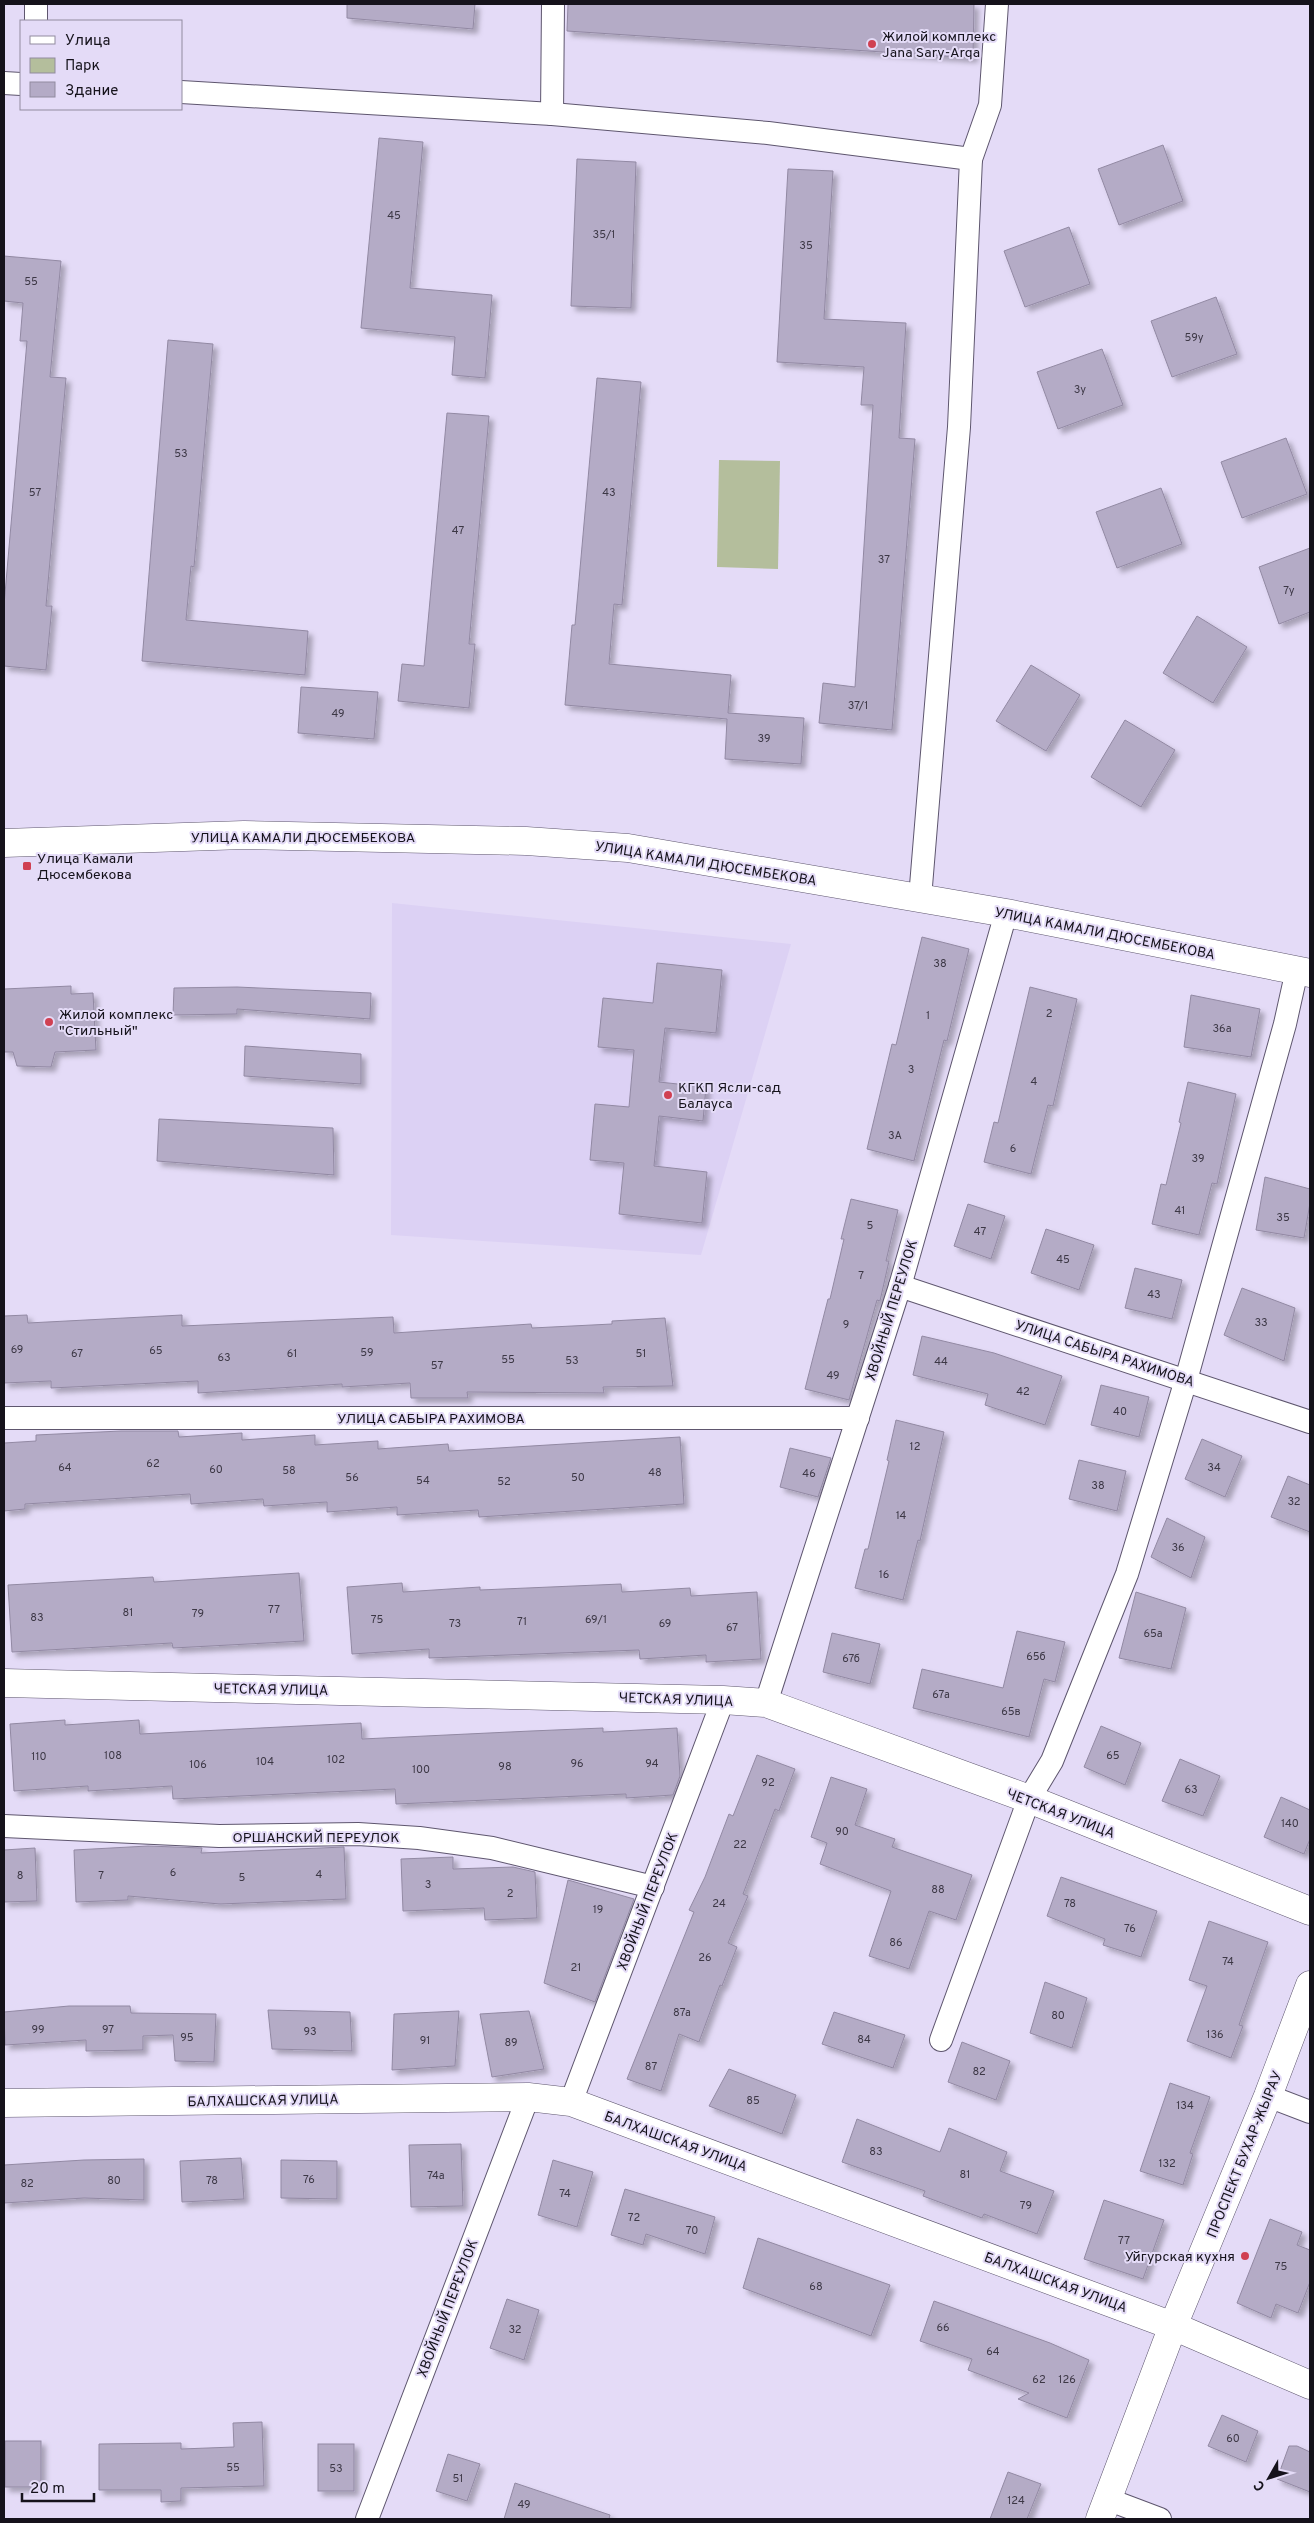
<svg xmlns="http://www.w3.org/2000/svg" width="1314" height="2523" viewBox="0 0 1314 2523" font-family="Overpass,sans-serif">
  <defs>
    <filter id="shadow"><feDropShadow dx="4.5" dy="4.5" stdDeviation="2.5" flood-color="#0004"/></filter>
  </defs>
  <rect width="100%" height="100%" fill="#e4dbf7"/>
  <!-- built -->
  <polygon fill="#dcd1f4" points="392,903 791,944 701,1255 391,1235"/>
  <!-- green -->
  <polygon fill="#b4be9c" points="719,460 780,461 778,569 717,567"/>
  <!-- building -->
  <g fill="#b4abc6" stroke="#9289a3" filter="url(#shadow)">
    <polygon points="347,4 475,4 473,29 347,18"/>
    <polygon points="568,4 974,4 973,58 567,31"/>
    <polygon points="379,138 423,142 410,288 492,295 485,378 452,375 455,337 361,328"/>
    <polygon points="1163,145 1183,201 1119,225 1098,169"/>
    <polygon points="577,159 636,162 631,308 571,306"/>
    <polygon points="788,169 833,171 824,319 906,323 899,438 915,439 892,730 819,723 823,683 855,687 873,405 861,405 864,367 777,362"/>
    <polygon points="1069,227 1090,284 1025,307 1004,251"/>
    <polygon points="4,256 61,261 50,377 66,378 46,606 52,606 46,670 4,666 4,605 27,341 20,341 23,303 4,301"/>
    <polygon points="1216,297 1237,354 1172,377 1151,321"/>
    <polygon points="168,340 213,344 194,567 191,566 186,620 308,631 305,675 142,661"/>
    <polygon points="1102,349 1123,405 1058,429 1037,372"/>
    <polygon points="597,378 641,382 622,605 614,604 609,664 731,675 728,713 804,718 801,764 725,759 727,719 565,705 572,625 575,625"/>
    <polygon points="447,413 489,416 469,644 475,644 469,708 398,701 402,664 424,666"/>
    <polygon points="1286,438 1307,494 1242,518 1221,462"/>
    <polygon points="1161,488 1182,544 1117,568 1096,512"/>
    <polygon points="1310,548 1310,612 1279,624 1259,567"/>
    <polygon points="1197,616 1247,647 1213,703 1163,673"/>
    <polygon points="1031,665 1080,695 1046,751 996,721"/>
    <polygon points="301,687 378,692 374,739 298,733"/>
    <polygon points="1125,720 1175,750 1141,807 1091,777"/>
    <polygon points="922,937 969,949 947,1041 944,1040 914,1161 867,1149 892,1044 896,1045"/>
    <polygon points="657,963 722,970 716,1033 665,1028 659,1082 706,1087 703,1121 659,1116 654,1166 707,1172 702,1223 619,1214 624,1163 590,1160 595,1104 629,1107 634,1050 598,1047 603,998 653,1003"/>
    <polygon points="71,986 71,994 93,993 96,1050 55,1052 51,1067 17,1066 13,1052 4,1052 4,989"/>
    <polygon points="237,987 371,993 370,1019 237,1009 237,1014 173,1015 174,988"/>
    <polygon points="1030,987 1077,999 1053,1106 1048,1105 1031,1174 984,1162 994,1122 998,1123"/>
    <polygon points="1191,995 1260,1009 1251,1057 1184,1047"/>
    <polygon points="245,1046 361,1054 361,1084 244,1076"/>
    <polygon points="1188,1082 1236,1094 1217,1184 1212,1183 1199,1235 1152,1224 1161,1184 1166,1185 1181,1123 1179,1122"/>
    <polygon points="159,1119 333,1128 334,1175 157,1161"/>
    <polygon points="1265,1177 1310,1189 1310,1203 1304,1238 1256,1230"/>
    <polygon points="851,1199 898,1210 886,1261 889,1261 880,1301 877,1300 849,1400 805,1389 828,1299 830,1299 844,1239 841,1239"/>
    <polygon points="968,1204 1005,1216 991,1259 954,1246"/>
    <polygon points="1046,1229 1094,1245 1079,1290 1031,1273"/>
    <polygon points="1135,1268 1182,1280 1172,1319 1125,1308"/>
    <polygon points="1242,1288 1295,1308 1284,1361 1224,1335"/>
    <polygon points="27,1315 28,1323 182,1315 182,1326 393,1317 394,1333 531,1324 532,1328 612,1324 612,1321 665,1318 673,1386 603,1387 604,1393 467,1392 468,1398 411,1398 410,1383 342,1387 342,1384 198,1393 198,1381 51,1388 51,1381 4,1383 4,1316"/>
    <polygon points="922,1336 994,1353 1062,1376 1045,1425 985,1405 988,1394 913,1375"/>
    <polygon points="1101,1385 1149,1397 1139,1437 1091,1425"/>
    <polygon points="896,1420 944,1432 920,1541 918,1540 903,1600 855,1588 865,1549 868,1549 889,1461 887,1460"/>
    <polygon points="121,1431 178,1431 179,1437 242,1433 242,1440 315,1435 315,1445 378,1441 378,1449 448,1444 449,1451 680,1437 684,1504 479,1517 478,1510 397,1515 397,1507 327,1512 327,1502 264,1506 263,1499 191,1504 190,1494 25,1504 25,1509 4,1511 4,1443 36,1441 36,1435"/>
    <polygon points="1202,1439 1242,1456 1225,1497 1185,1479"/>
    <polygon points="790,1448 831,1458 818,1497 780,1487"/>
    <polygon points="1079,1460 1126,1471 1117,1511 1069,1499"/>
    <polygon points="1288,1476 1310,1485 1310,1532 1271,1517"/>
    <polygon points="1167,1518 1205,1537 1191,1578 1151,1557"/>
    <polygon points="299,1573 304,1641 173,1648 172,1643 12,1652 8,1585 153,1577 154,1582"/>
    <polygon points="402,1583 403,1592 480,1587 480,1590 621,1584 622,1592 690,1588 691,1596 757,1592 761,1659 706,1662 706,1655 640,1659 639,1650 429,1658 429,1649 352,1654 347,1587"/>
    <polygon points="1136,1592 1186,1608 1171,1669 1119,1658"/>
    <polygon points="1017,1631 1065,1642 1055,1682 1044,1679 1029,1737 913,1708 922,1669 1003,1688"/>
    <polygon points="832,1633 880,1644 870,1684 823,1672"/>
    <polygon points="65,1720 65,1725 139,1720 140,1734 361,1723 362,1739 531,1731 603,1728 603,1732 677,1728 680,1776 673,1795 626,1798 626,1794 396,1804 395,1789 173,1799 172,1786 88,1791 88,1786 14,1791 10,1724"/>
    <polygon points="1101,1726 1141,1743 1125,1785 1084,1767"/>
    <polygon points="757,1755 795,1769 779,1811 775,1809 743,1894 748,1896 728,1943 737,1947 722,1986 720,1985 699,2042 679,2034 661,2091 627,2079 694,1912 689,1910 705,1877 729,1814 733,1816"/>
    <polygon points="1180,1759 1220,1776 1203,1816 1162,1801"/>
    <polygon points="831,1777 867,1789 855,1825 895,1839 892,1847 972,1875 956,1920 929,1911 909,1969 869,1956 891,1891 820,1864 827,1843 811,1837"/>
    <polygon points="1281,1797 1310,1810 1310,1839 1304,1854 1264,1837"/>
    <polygon points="148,1846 202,1848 201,1853 344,1847 346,1899 220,1904 128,1896 128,1900 76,1902 74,1850"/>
    <polygon points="35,1848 37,1901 4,1902 4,1850"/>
    <polygon points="453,1857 453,1869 513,1867 535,1872 537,1918 485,1920 484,1908 403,1911 401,1859"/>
    <polygon points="1061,1877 1157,1911 1141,1957 1103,1945 1105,1939 1047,1916"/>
    <polygon points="568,1880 634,1899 595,2002 544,1983"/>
    <polygon points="1209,1921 1268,1942 1239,2025 1243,2026 1231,2058 1187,2041 1207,1986 1189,1980"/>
    <polygon points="1045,1982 1087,1998 1072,2048 1030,2033"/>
    <polygon points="69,2006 130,2006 131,2013 216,2014 214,2062 175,2061 173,2035 143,2036 143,2050 86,2051 86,2040 5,2045 4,2012"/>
    <polygon points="268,2010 350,2012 352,2051 272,2049"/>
    <polygon points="459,2011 455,2066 392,2070 394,2014"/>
    <polygon points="529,2011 544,2069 492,2077 480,2014"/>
    <polygon points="834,2012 905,2035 893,2068 822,2044"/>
    <polygon points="962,2042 1010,2061 996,2100 948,2082"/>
    <polygon points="729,2069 796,2095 782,2134 709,2106"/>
    <polygon points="1170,2083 1210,2097 1190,2153 1193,2154 1183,2185 1140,2171"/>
    <polygon points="857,2119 940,2152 949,2128 1007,2152 1000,2171 1054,2191 1037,2234 984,2214 982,2218 923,2196 925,2191 842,2162"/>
    <polygon points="461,2144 463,2206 411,2207 409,2145"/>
    <polygon points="241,2158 244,2199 182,2202 180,2161"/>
    <polygon points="144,2159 144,2200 84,2198 4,2203 4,2165 84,2160"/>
    <polygon points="281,2160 337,2161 337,2199 281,2198"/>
    <polygon points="553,2160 593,2172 577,2227 538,2215"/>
    <polygon points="625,2189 715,2217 705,2254 646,2234 643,2245 611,2235"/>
    <polygon points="1104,2200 1164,2220 1143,2279 1084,2259"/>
    <polygon points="1270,2219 1302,2232 1297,2245 1310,2250 1310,2282 1298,2313 1276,2304 1271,2318 1237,2303"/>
    <polygon points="758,2238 890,2285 871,2336 743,2288"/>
    <polygon points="507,2299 539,2310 524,2360 490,2348"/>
    <polygon points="934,2301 1050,2343 1089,2360 1067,2418 1018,2399 1029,2393 968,2370 972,2359 920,2341"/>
    <polygon points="1222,2415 1258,2431 1246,2462 1208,2446"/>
    <polygon points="262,2422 264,2486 181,2488 181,2501 161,2502 161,2490 99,2490 99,2444 181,2443 181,2449 234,2447 233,2423"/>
    <rect x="5" y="2441" width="36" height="46"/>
    <rect x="318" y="2444" width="36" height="47"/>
    <polygon points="1289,2446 1297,2446 1310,2452 1310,2492 1277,2479"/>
    <polygon points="448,2454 480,2464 467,2501 436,2491"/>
    <polygon points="1008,2472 1041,2484 1027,2519 990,2519"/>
    <polygon points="515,2483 610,2515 609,2519 504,2519"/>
  </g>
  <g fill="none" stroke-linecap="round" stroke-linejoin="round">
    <!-- street casing -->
    <g stroke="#5e566e" stroke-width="24">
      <g id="street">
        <polyline points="36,21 36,4"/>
        <polyline points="4,83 21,84"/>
        <polyline points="181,92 552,114 768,133 971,159 959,427 920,898"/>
        <polyline points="552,114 553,4"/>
        <polyline points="971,159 990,105 997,4"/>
        <polyline points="900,1286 1310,1422"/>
        <polyline points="4,1418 858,1418"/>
        <polyline points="766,1703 900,1286 1006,913"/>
        <polyline points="4,1826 219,1836 358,1834 419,1838 492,1848 653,1887"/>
        <polyline points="941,2040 1029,1799 1052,1761 1127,1574 1186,1380 1285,1024 1297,970"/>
        <polyline points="1268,2096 1310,2112"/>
        <polyline points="571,2102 723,1700"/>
        <polyline points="1107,2499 1160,2519"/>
        <polyline points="367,2519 528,2097"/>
      </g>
    </g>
    <!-- secondary casing -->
    <g stroke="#5e566e" stroke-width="29">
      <g id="secondary">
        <polyline points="4,843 244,835 526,841 628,848 1006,913 1310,973"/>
        <polyline points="4,1683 723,1700 766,1703 1029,1799 1310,1911"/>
        <polyline points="4,2103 528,2097 571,2102 1173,2326 1310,2385"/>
      </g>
    </g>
    <!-- primary casing -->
    <g stroke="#5e566e" stroke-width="29">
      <polyline id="primary" points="1100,2519 1173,2326 1268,2096 1310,1985"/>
    </g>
    <!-- street -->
    <use href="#street" stroke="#fff" stroke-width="22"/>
    <!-- secondary -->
    <use href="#secondary" stroke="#fff" stroke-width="28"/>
    <!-- primary -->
    <use href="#primary" stroke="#fff" stroke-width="28"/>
  </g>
  <!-- markers -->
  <g fill="#d04052" stroke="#e4dbf7" stroke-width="2">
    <circle cx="872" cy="44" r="5"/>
    <rect x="22" y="861" width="10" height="10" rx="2.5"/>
    <circle cx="49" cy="1022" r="5"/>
    <circle cx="668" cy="1095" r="5"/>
    <circle cx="1245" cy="2256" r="5"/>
  </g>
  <g text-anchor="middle" stroke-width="4" stroke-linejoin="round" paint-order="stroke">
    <!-- number labels -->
    <g font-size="11" fill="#3d3846">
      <text x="394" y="219">45</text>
      <text x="604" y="238">35/1</text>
      <text x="806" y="249">35</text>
      <text x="31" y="285">55</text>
      <text x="1194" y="341">59у</text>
      <text x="1080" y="393">3у</text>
      <text x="181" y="457">53</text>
      <text x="35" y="496">57</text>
      <text x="609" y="496">43</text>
      <text x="458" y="534">47</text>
      <text x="884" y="563">37</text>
      <text x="1289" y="594">7у</text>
      <text x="858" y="709">37/1</text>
      <text x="338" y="717">49</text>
      <text x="764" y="742">39</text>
      <text x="940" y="967">38</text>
      <text x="1049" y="1017">2</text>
      <text x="928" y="1019">1</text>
      <text x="1222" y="1032">36а</text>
      <text x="911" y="1073">3</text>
      <text x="1034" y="1085">4</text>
      <text x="895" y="1139">3А</text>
      <text x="1013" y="1152">6</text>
      <text x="1198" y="1162">39</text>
      <text x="1180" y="1214">41</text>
      <text x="1283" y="1221">35</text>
      <text x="870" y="1229">5</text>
      <text x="980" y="1235">47</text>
      <text x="1063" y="1263">45</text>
      <text x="861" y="1279">7</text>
      <text x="1154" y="1298">43</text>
      <text x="1261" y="1326">33</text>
      <text x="846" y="1328">9</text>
      <text x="17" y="1353">69</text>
      <text x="156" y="1354">65</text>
      <text x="367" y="1356">59</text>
      <text x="77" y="1357">67</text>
      <text x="292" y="1357">61</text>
      <text x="641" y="1357">51</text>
      <text x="224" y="1361">63</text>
      <text x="508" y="1363">55</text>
      <text x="572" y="1364">53</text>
      <text x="941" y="1365">44</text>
      <text x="437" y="1369">57</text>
      <text x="833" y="1379">49</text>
      <text x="1023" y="1395">42</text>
      <text x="1120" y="1415">40</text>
      <text x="915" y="1450">12</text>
      <text x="153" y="1467">62</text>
      <text x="65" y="1471">64</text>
      <text x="1214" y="1471">34</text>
      <text x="216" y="1473">60</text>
      <text x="289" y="1474">58</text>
      <text x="655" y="1476">48</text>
      <text x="809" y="1477">46</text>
      <text x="352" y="1481">56</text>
      <text x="578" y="1481">50</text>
      <text x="423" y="1484">54</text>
      <text x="504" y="1485">52</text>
      <text x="1098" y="1489">38</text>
      <text x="1294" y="1505">32</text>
      <text x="901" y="1519">14</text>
      <text x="1178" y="1551">36</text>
      <text x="884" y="1578">16</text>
      <text x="274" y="1613">77</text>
      <text x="128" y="1616">81</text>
      <text x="198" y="1617">79</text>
      <text x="37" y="1621">83</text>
      <text x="377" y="1623">75</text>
      <text x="596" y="1623">69/1</text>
      <text x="522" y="1625">71</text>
      <text x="455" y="1627">73</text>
      <text x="665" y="1627">69</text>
      <text x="732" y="1631">67</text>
      <text x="1153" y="1637">65а</text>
      <text x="1036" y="1660">65б</text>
      <text x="851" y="1662">67б</text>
      <text x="941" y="1698">67а</text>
      <text x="1011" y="1715">65в</text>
      <text x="113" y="1759">108</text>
      <text x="1113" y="1759">65</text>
      <text x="39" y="1760">110</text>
      <text x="336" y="1763">102</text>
      <text x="265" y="1765">104</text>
      <text x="577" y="1767">96</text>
      <text x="652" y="1767">94</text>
      <text x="198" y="1768">106</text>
      <text x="505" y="1770">98</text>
      <text x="421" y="1773">100</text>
      <text x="768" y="1786">92</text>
      <text x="1191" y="1793">63</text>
      <text x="1290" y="1827">140</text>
      <text x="842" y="1835">90</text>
      <text x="740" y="1848">22</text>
      <text x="173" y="1876">6</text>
      <text x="319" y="1878">4</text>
      <text x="20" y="1879">8</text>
      <text x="101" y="1879">7</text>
      <text x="242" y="1881">5</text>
      <text x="428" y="1888">3</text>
      <text x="938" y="1893">88</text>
      <text x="510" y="1897">2</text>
      <text x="719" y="1907">24</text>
      <text x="1070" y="1907">78</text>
      <text x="598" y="1913">19</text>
      <text x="1130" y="1932">76</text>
      <text x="896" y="1946">86</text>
      <text x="705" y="1961">26</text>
      <text x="1228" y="1965">74</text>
      <text x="576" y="1971">21</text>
      <text x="682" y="2016">87а</text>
      <text x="1058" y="2019">80</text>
      <text x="38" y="2033">99</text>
      <text x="108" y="2033">97</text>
      <text x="310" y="2035">93</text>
      <text x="1215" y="2038">136</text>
      <text x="187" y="2041">95</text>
      <text x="864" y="2043">84</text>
      <text x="425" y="2044">91</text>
      <text x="511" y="2046">89</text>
      <text x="651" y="2070">87</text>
      <text x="979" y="2075">82</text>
      <text x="753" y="2104">85</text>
      <text x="1185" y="2109">134</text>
      <text x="876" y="2155">83</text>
      <text x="1167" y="2167">132</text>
      <text x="965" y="2178">81</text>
      <text x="436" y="2179">74а</text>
      <text x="309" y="2183">76</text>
      <text x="114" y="2184">80</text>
      <text x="212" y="2184">78</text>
      <text x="27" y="2187">82</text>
      <text x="565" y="2197">74</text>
      <text x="1026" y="2209">79</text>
      <text x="634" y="2221">72</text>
      <text x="692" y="2234">70</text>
      <text x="1124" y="2244">77</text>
      <text x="1281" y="2270">75</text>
      <text x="816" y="2290">68</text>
      <text x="943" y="2331">66</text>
      <text x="515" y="2333">32</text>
      <text x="993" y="2355">64</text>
      <text x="1039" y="2383">62</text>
      <text x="1067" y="2383">126</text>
      <text x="1233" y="2442">60</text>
      <text x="233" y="2471">55</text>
      <text x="336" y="2472">53</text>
      <text x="458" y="2482">51</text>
      <text x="1016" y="2504">124</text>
      <text x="524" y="2508">49</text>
    </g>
    <!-- poi labels -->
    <g font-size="14" fill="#15121b" stroke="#e4dbf7" text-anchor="start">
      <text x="882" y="41">Жилой комплекс<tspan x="882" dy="16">Jana Sary-Arqa</tspan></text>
      <text x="37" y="863">Улица Камали<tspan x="37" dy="16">Дюсембекова</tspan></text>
      <text x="59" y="1019">Жилой комплекс<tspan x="59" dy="16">"Стильный"</tspan></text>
      <text x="678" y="1092">КГКП Ясли-сад<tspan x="678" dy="16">Балауса</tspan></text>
      <text x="1235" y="2261" text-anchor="end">Уйгурская кухня</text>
    </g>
    <!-- street labels -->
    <g font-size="14" fill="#15121b" stroke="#e4dbf7">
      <text x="303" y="842">УЛИЦА КАМАЛИ ДЮСЕМБЕКОВА</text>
      <text transform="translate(706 863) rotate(9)" y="5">УЛИЦА КАМАЛИ ДЮСЕМБЕКОВА</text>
      <text transform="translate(1105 933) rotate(11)" y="5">УЛИЦА КАМАЛИ ДЮСЕМБЕКОВА</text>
      <text transform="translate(891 1310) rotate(-73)" y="5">ХВОЙНЫЙ ПЕРЕУЛОК</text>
      <text transform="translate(1105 1353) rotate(18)" y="5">УЛИЦА САБЫРА РАХИМОВА</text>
      <text x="431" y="1423">УЛИЦА САБЫРА РАХИМОВА</text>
      <text transform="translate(271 1689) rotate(1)" y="5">ЧЕТСКАЯ УЛИЦА</text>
      <text transform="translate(676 1699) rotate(2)" y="5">ЧЕТСКАЯ УЛИЦА</text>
      <text transform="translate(1061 1813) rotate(21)" y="5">ЧЕТСКАЯ УЛИЦА</text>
      <text x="316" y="1842">ОРШАНСКИЙ ПЕРЕУЛОК</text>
      <text transform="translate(647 1901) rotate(-69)" y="5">ХВОЙНЫЙ ПЕРЕУЛОК</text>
      <text transform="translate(263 2100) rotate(-1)" y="5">БАЛХАШСКАЯ УЛИЦА</text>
      <text transform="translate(676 2141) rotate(20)" y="5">БАЛХАШСКАЯ УЛИЦА</text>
      <text transform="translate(1244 2154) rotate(-68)" y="5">ПРОСПЕКТ БУХАР-ЖЫРАУ</text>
      <text transform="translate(1056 2282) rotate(20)" y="5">БАЛХАШСКАЯ УЛИЦА</text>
      <text transform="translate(447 2308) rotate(-69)" y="5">ХВОЙНЫЙ ПЕРЕУЛОК</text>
    </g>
  </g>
  <!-- border -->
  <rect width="1314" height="2523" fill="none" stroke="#15121b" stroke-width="10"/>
  <!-- legend -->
  <rect x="20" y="20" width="162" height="90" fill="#e4dbf7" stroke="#918b9f"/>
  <rect x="30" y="36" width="25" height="8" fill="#ffffff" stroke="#918b9f"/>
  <text x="65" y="45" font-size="15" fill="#15121b">Улица</text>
  <rect x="30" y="58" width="25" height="15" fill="#b4be9c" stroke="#918b9f"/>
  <text x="65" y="70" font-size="15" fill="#15121b">Парк</text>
  <rect x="30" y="82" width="25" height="15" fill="#b4abc6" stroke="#918b9f"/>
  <text x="65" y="95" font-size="15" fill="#15121b">Здание</text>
  <!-- north arrow -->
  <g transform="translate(1269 2478) rotate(231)" stroke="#e4dbf7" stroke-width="4" paint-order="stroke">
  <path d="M0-4L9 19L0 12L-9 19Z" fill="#15121b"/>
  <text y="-8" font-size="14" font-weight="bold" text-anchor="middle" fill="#15121b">С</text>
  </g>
  <!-- scale -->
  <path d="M22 2493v8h72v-8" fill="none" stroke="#15121b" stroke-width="2.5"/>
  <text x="30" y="2493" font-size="15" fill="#15121b" stroke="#e4dbf7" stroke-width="4" paint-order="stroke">20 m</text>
</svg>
